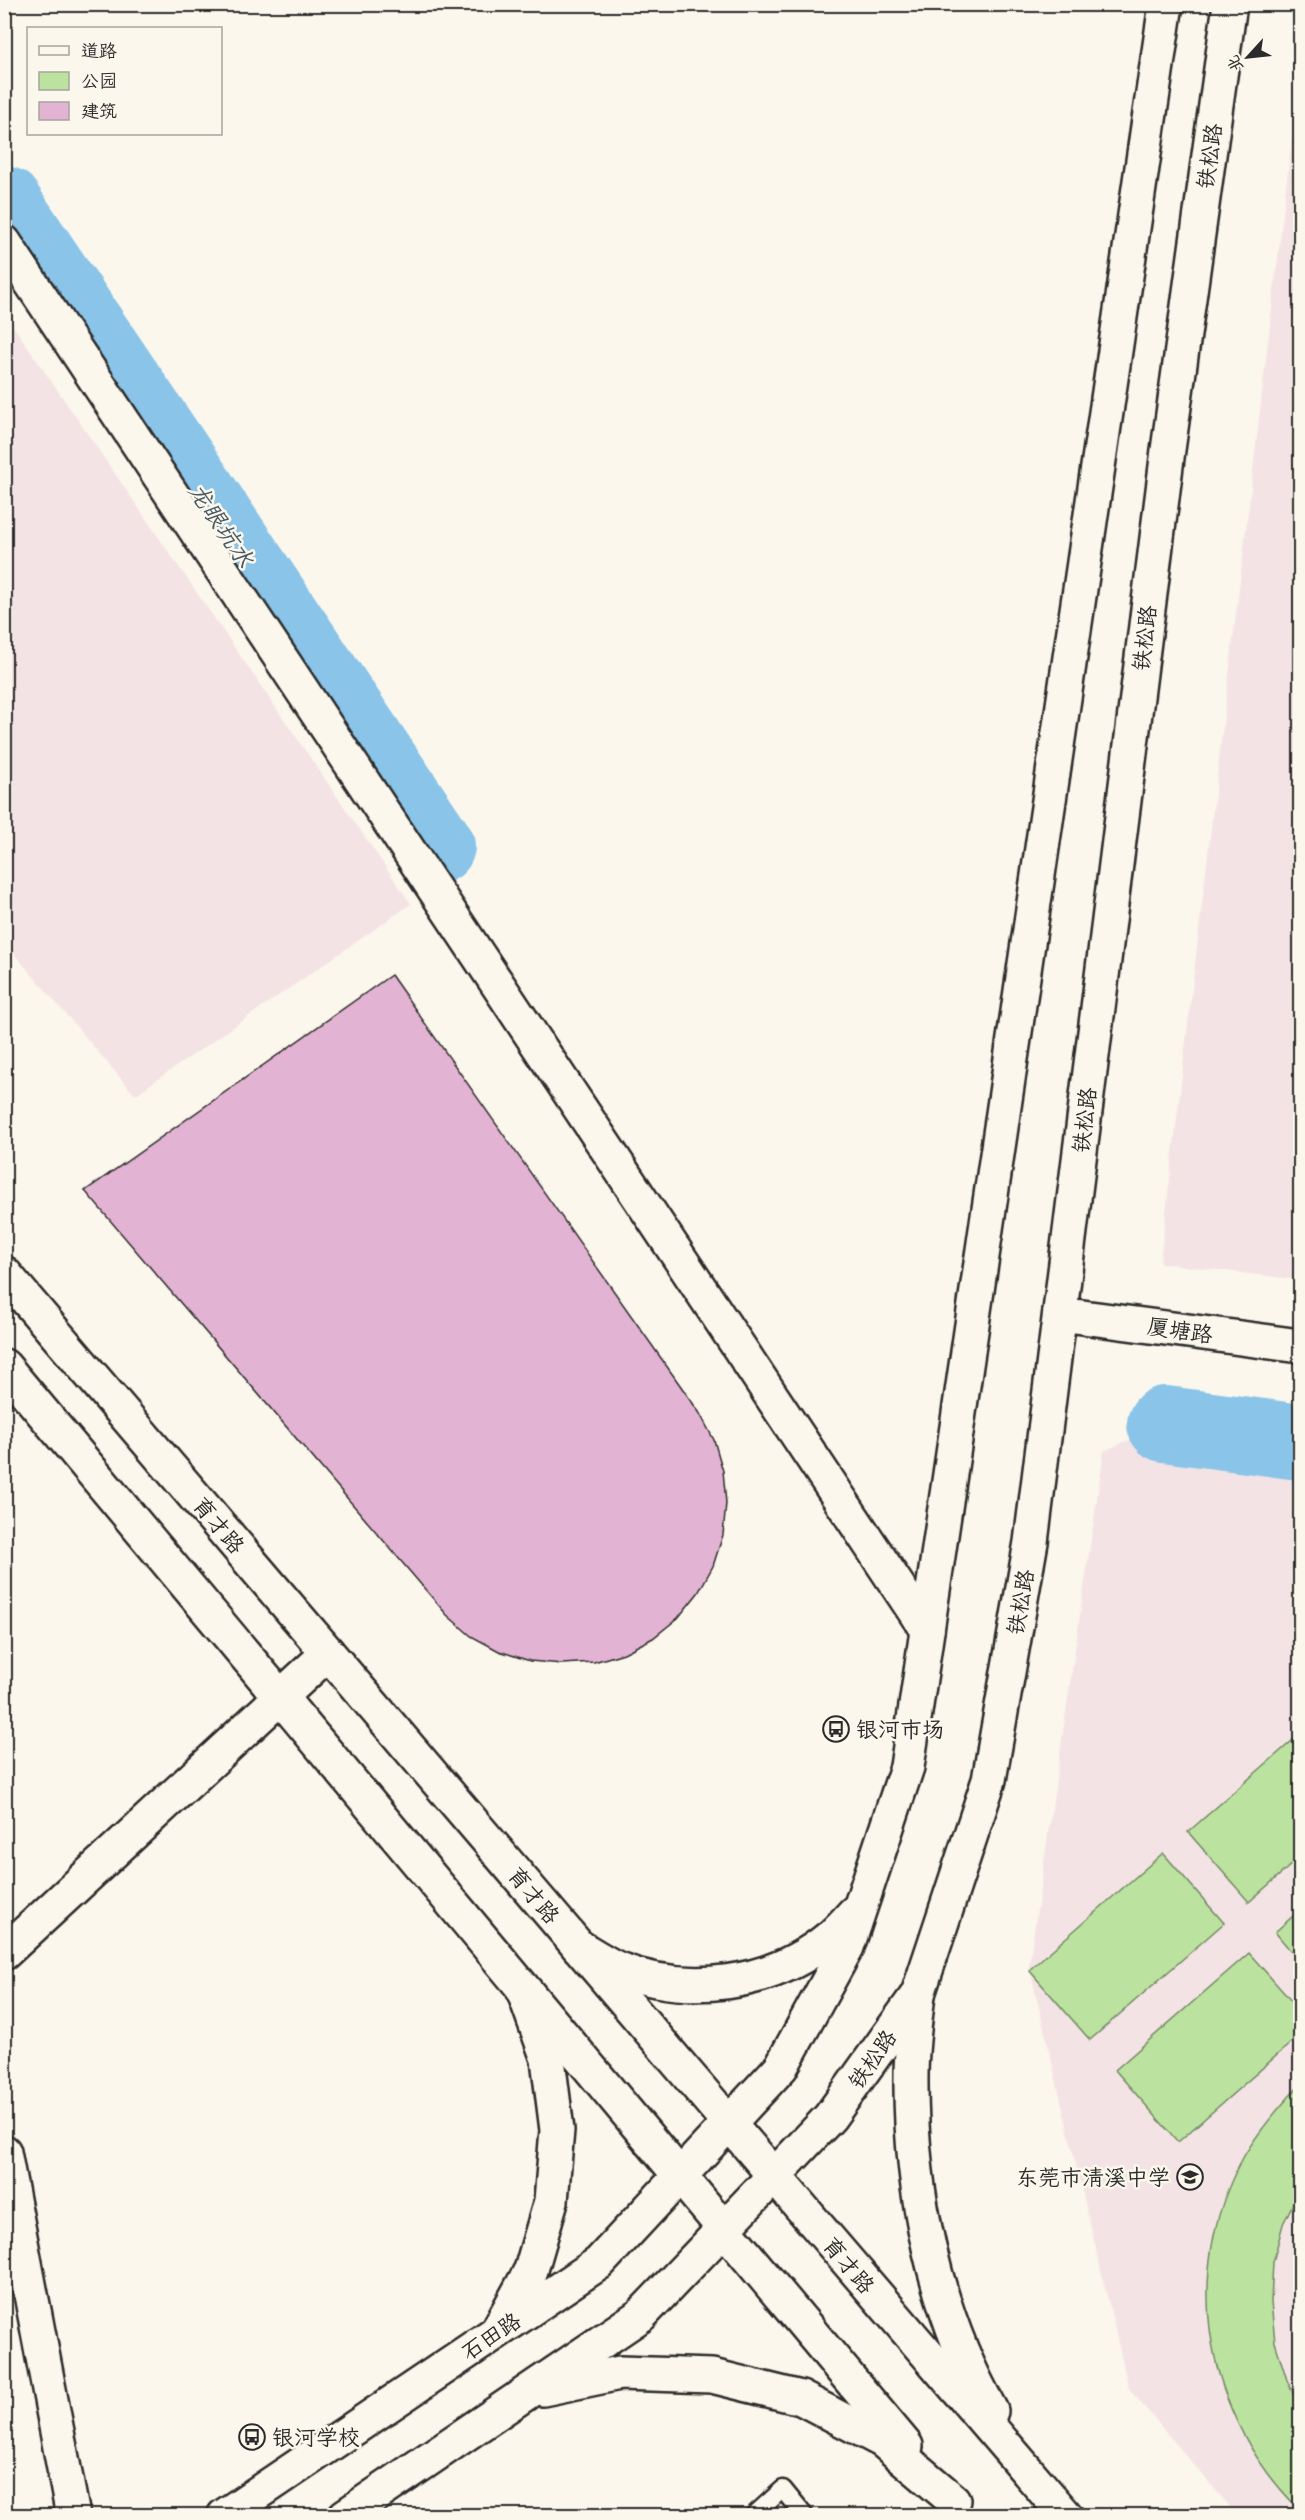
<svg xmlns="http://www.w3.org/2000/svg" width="1305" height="2520" viewBox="0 0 1305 2520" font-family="Mynerve,'LXGW WenKai TC',sans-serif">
  <rect width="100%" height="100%" fill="#fbf7ec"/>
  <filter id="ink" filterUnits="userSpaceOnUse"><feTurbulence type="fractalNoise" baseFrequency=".0167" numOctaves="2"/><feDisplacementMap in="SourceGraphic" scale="12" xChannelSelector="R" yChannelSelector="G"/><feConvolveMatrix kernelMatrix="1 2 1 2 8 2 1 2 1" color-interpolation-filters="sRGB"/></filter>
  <g filter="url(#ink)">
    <!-- built -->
    <g fill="#f4e3e4">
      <polygon points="1300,69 1300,1280 1160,1263"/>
      <polygon points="5,314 411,904 135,1095 5,943"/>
      <polygon points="1165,1424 1300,1442 1300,2515 1237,2515 1129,2389 1029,1965 1104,1451"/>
    </g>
    <!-- green -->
    <g fill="#bbe39f" stroke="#738765" stroke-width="1.5">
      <polygon points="1300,1734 1300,1857 1249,1902 1188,1832"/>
      <polygon points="1163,1853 1224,1923 1090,2040 1029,1970"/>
      <polygon points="1300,1910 1300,1962 1275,1932"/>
      <polygon points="1249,1953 1300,2011 1300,2035 1178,2142 1115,2070"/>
      <path d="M1300,2085V2189L1283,2224L1273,2262L1271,2302L1275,2342L1287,2380L1300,2409V2510C1206,2418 1178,2273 1244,2156C1260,2129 1279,2107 1300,2085Z"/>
    </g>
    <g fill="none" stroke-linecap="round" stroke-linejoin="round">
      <!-- river -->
      <g stroke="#8ac4e9" stroke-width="76">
        <polyline points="4,204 437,846"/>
        <polyline points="1165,1424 1300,1442"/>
      </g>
    </g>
    <!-- building -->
    <polygon fill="#e3b3d3" stroke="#2b2b2b" stroke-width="1.5" points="391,975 699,1412 714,1440 723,1471 726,1503 723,1535 713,1566 698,1593 678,1618 653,1638 624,1653 594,1662 562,1664 530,1661 499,1651 471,1636 447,1615 85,1191"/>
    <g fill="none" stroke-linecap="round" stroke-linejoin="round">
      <!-- service casing -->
      <g stroke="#2b2b2b" stroke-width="21">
        <polyline id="service" points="753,2516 783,2489 805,2516"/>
      </g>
      <!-- minor casing -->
      <g stroke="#2b2b2b" stroke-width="38">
        <g id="minor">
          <polyline points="4,1273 729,2123"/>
          <polyline points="1060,1314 1300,1346"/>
          <polyline points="4,1366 680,2176"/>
          <polyline points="4,1953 328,1653"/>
          <polyline points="4,2152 73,2516"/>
        </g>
      </g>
      <!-- tertiary casing -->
      <g stroke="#2b2b2b" stroke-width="38">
        <g id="tertiary">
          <polyline points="4,242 927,1630"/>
          <path d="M578,1946C591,1954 605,1963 618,1969C688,1996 771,1986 829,1938C839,1930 847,1920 855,1912"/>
          <polyline points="729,2123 781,2067 847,1947 907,1767 1166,4"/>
          <polyline points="774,2176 830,2117 918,1994 989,1780 1031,1542 1168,450 1230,4"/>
        </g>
      </g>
      <!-- secondary casing -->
      <g stroke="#2b2b2b" stroke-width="38">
        <g id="secondary">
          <path d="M918,1994C915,2021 911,2049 911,2076C910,2191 934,2309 991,2411"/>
          <polyline points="680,2176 906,2446"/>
          <polyline points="499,2328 531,2270 551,2201 557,2130 548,2059 524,1992"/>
          <polyline points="543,2389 620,2373 712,2376 801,2398 883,2441 953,2500"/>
          <polyline points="224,2516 599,2263 729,2123 1066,2516"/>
          <polyline points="345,2516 641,2315 774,2176"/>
        </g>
      </g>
      <!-- service -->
      <use href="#service" stroke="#fbf7ec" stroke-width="16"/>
      <!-- minor -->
      <use href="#minor" stroke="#fbf7ec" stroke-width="33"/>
      <!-- tertiary -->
      <use href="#tertiary" stroke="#fbf7ec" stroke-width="33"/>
      <!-- secondary -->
      <use href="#secondary" stroke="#fbf7ec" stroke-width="33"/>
    </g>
  </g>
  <!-- icons -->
  <defs>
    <g id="bus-ring" transform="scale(1.35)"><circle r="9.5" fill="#fbf7ec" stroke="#2b2b2b" stroke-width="1.5"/><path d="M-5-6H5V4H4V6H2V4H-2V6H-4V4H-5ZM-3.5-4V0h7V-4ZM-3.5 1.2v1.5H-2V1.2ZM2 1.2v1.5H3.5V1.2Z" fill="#2b2b2b"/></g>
    <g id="school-ring" transform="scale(1.35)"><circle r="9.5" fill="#fbf7ec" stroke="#2b2b2b" stroke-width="1.5"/><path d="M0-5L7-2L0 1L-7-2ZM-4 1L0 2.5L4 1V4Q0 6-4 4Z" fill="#2b2b2b"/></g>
  </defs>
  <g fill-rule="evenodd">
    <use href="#bus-ring" x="836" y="1729"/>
    <use href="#school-ring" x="1190" y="2177"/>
    <use href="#bus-ring" x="252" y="2437"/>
  </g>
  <g text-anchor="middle" stroke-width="5" stroke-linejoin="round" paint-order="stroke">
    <!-- street labels -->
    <g font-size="22" fill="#2b2b2b" stroke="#fbf7ec">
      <text transform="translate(1209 156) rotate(-82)" y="8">铁松路</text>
      <text transform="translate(1144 638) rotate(-83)" y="8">铁松路</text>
      <text transform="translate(1084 1120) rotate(-83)" y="8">铁松路</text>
      <text transform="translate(1180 1330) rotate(8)" y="8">厦塘路</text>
      <text transform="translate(219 1525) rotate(50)" y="8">育才路</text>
      <text transform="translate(1020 1602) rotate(-80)" y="8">铁松路</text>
      <text transform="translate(534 1895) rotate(50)" y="8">育才路</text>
      <text transform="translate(872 2059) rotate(-55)" y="8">铁松路</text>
      <text transform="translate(849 2265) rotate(50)" y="8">育才路</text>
      <text transform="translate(491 2336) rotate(-34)" y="8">石田路</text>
    </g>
    <!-- poi labels -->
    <g font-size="22" fill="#2b2b2b" stroke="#fbf7ec" text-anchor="start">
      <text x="856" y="1737">银河市场</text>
      <text x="1170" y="2185" text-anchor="end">东莞市清溪中学</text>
      <text x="272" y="2445">银河学校</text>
    </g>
    <!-- water labels -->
    <g font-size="24" font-style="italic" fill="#485964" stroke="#fbf7ec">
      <text transform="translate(221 525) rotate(56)" y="8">龙眼坑水</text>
    </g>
  </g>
  <!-- margin -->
  <rect width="1305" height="2520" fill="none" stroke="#fbf7ec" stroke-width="24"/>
  <rect x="12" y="12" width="1281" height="2496" fill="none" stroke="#2b2b2b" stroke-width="2" filter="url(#ink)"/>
  <!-- legend -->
  <rect x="27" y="27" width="195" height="108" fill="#fbf7ec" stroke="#a8a59f" stroke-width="1.5"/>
  <rect x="39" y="46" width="30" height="9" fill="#fbf7ec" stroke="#a8a59f" stroke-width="1.5"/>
  <text x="81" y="57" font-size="18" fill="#2b2b2b">道路</text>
  <rect x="39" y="72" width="30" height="18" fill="#bbe39f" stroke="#a8a59f" stroke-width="1.5"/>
  <text x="81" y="87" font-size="18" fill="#2b2b2b">公园</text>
  <rect x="39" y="102" width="30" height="18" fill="#e3b3d3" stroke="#a8a59f" stroke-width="1.5"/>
  <text x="81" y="117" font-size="18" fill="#2b2b2b">建筑</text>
  <!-- north arrow -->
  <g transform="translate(1248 57) rotate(243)" stroke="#fbf7ec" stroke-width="4.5" paint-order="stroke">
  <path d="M0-4.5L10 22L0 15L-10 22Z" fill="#2b2b2b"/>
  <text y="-9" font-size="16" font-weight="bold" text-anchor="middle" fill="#2b2b2b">北</text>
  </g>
</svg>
